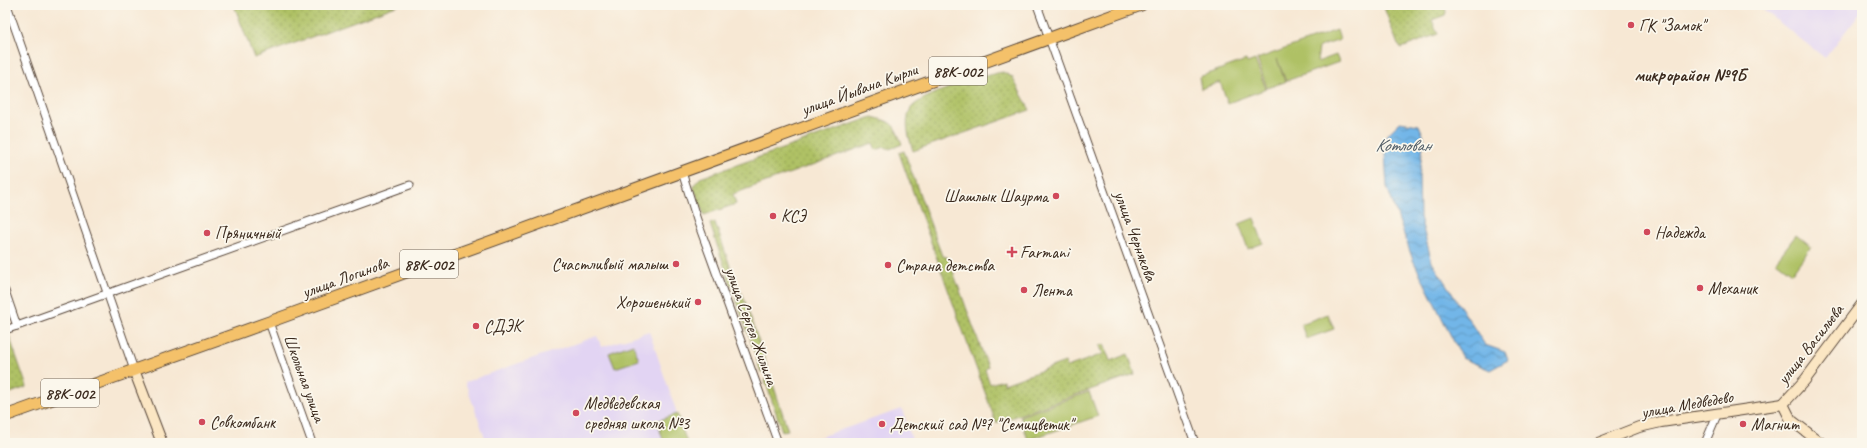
<svg xmlns="http://www.w3.org/2000/svg" width="1867" height="448" viewBox="0 0 1867 448" font-family="Caveat,sans-serif">
  <defs>
    <pattern id="grass-dots" width="8" height="8" patternUnits="userSpaceOnUse"><rect width="8" height="8" fill="#afc165"/><path d="M2 2h.1M6 6h.1" fill="none" stroke="#909d53" stroke-width="1.8" stroke-linecap="round"/></pattern>
    <pattern id="water-waves" width="16" height="10" patternUnits="userSpaceOnUse"><rect width="16" height="10" fill="#72b6e8"/><path d="M0 5q4-4 8 0t8 0" fill="none" stroke="#5f94bb"/></pattern>
  </defs>
  <rect width="100%" height="100%" fill="#fbf7ec"/>
  <filter id="ink" filterUnits="userSpaceOnUse"><feTurbulence type="fractalNoise" baseFrequency=".025" numOctaves="2"/><feDisplacementMap in="SourceGraphic" scale="8" xChannelSelector="R" yChannelSelector="G"/><feConvolveMatrix kernelMatrix="1 2 1 2 8 2 1 2 1" color-interpolation-filters="sRGB"/></filter>
  <filter id="wash" filterUnits="userSpaceOnUse"><feTurbulence type="fractalNoise" baseFrequency=".012" numOctaves="4" result="noise"/><feDisplacementMap in="SourceGraphic" scale="16" xChannelSelector="R" yChannelSelector="G"/><feGaussianBlur stdDeviation="0.9" result="paint"/><feColorMatrix in="noise" values="0 0 0 0 0 0 0 0 0 0 0 0 0 0 0 0 0 1.4 0 .05"/><feComposite in="paint" operator="in"/></filter>
  <g filter="url(#wash)">
    <rect width="100%" height="100%" fill="#f7e8d4"/>
    <!-- built -->
    <g fill="#e2d4f3">
      <polygon points="1757,5 1862,5 1862,10 1825,58"/>
      <polygon points="649,331 687,443 487,443 465,382 597,336 602,347"/>
      <polygon points="902,409 913,443 812,443 811,440"/>
    </g>
    <!-- grass -->
    <g fill="url(#grass-dots)" stroke="#757642">
      <polygon points="234,5 399,5 254,58"/>
      <polygon points="1383,5 1444,5 1446,12 1445,15 1432,20 1438,34 1402,48 1398,45"/>
      <path d="M1003,72L1012,77L1030,110L913,151C909,137 904,124 910,110C915,96 987,74 1003,72Z"/>
      <path d="M872,117C894,122 894,124 902,144L890,149L885,147L876,150L873,143L733,194L736,204L704,215L693,186L700,178Z"/>
      <polygon points="904,151 942,256 948,258 988,367 985,370 990,384 1003,380 1004,384 1065,362 1067,367 1103,354 1100,346 1104,344 1110,361 1128,354 1135,374 996,423 899,153"/>
      <polygon points="715,222 736,284 731,286 710,224"/>
      <polygon points="742,293 768,369 761,372 735,295"/>
      <polygon points="5,324 27,387 5,395"/>
      <polygon points="771,378 788,430 782,431 765,380"/>
    </g>
    <!-- park -->
    <g fill="#afc165" stroke="#757642">
      <polygon points="1337,30 1340,40 1319,47 1317,62 1336,55 1339,62 1286,81 1277,59 1285,82 1267,88 1257,59"/>
      <polygon points="1246,60 1247,63 1255,60 1266,89 1228,103 1220,82 1201,89 1199,77"/>
      <polygon points="1254,218 1263,243 1248,249 1239,224"/>
      <polygon points="1796,235 1811,247 1792,273 1776,261"/>
      <polygon points="1328,314 1334,329 1306,339 1301,324"/>
      <polygon points="633,344 639,360 615,368 609,353"/>
      <polygon points="1089,392 1098,416 1028,440 1020,416"/>
      <polygon points="677,414 687,443 664,443 657,421"/>
    </g>
    <!-- water -->
    <polygon fill="url(#water-waves)" stroke="#567083" points="1400,122 1419,125 1424,137 1419,177 1420,217 1432,262 1485,345 1505,352 1508,360 1490,370 1462,358 1413,260 1387,187 1384,138"/>
  </g>
  <g filter="url(#ink)">
    <g fill="none" stroke-linecap="round" stroke-linejoin="round">
      <!-- street casing -->
      <g stroke="#574639" stroke-width="9">
        <g id="street">
          <polyline points="7,5 134,370"/>
          <polyline points="1037,5 1195,443"/>
          <polyline points="682,172 697,220 778,443"/>
          <polyline points="5,291 17,326 410,185"/>
          <polyline points="269,322 312,443"/>
          <polyline points="5,330 17,326"/>
          <polyline points="1705,443 1717,415"/>
        </g>
      </g>
      <!-- secondary casing -->
      <g stroke="#574639" stroke-width="12">
        <g id="secondary">
          <polyline points="134,370 162,443"/>
          <polyline points="1783,404 1805,380 1862,304"/>
          <polyline points="1783,404 1791,420 1821,443"/>
          <polyline points="1598,443 1639,427 1661,422 1783,404"/>
        </g>
      </g>
      <!-- primary casing -->
      <g stroke="#574639" stroke-width="13">
        <polyline id="primary" points="5,416 269,322 1141,5"/>
      </g>
      <!-- street -->
      <use href="#street" stroke="#fff" stroke-width="7"/>
      <!-- secondary -->
      <use href="#secondary" stroke="#fbe6c3" stroke-width="10"/>
      <!-- primary -->
      <use href="#primary" stroke="#f4c16a" stroke-width="11"/>
    </g>
  </g>
  <!-- markers -->
  <g fill="#d1495b" stroke="#fbf7ec" stroke-width="1.5">
    <circle cx="1631" cy="25" r="4"/>
    <circle cx="1056" cy="196" r="4"/>
    <circle cx="773" cy="216" r="4"/>
    <circle cx="1647" cy="232" r="4"/>
    <circle cx="207" cy="233" r="4"/>
    <path d="M1010 246h4v4h4v4h-4v4h-4v-4h-4v-4h4z"/>
    <circle cx="676" cy="264" r="4"/>
    <circle cx="888" cy="265" r="4"/>
    <circle cx="1700" cy="288" r="4"/>
    <circle cx="1024" cy="290" r="4"/>
    <circle cx="698" cy="302" r="4"/>
    <circle cx="476" cy="326" r="4"/>
    <circle cx="576" cy="413" r="4"/>
    <circle cx="202" cy="422" r="4"/>
    <circle cx="882" cy="424" r="4"/>
    <circle cx="1743" cy="424" r="4"/>
  </g>
  <g text-anchor="middle" stroke-width="3.5" stroke-linejoin="round" paint-order="stroke">
    <!-- shield labels -->
    <g fill="#fbf7ec" stroke="#75685c" stroke-width="1">
      <rect x="929" y="57" width="58" height="28" rx="3"/>
      <rect x="400" y="250" width="58" height="28" rx="3"/>
      <rect x="41" y="379" width="58" height="28" rx="3"/>
    </g>
    <g font-size="16" font-weight="bold" fill="#3b2a1e">
      <text x="958" y="77">88К-002</text>
      <text x="429" y="270">88К-002</text>
      <text x="70" y="399">88К-002</text>
    </g>
    <!-- poi labels -->
    <g font-size="17" fill="#3b2a1e" stroke="#fbf7ec" text-anchor="start">
      <text x="1639" y="31">ГК "Замок"</text>
      <text x="1048" y="202" text-anchor="end">Шашлык Шаурма</text>
      <text x="781" y="222">КСЭ</text>
      <text x="1655" y="238">Надежда</text>
      <text x="215" y="239">Пряничный</text>
      <text x="1020" y="258">Farmani</text>
      <text x="668" y="270" text-anchor="end">Счастливый малыш</text>
      <text x="896" y="271">Страна детства</text>
      <text x="1708" y="294">Механик</text>
      <text x="1032" y="296">Лента</text>
      <text x="690" y="308" text-anchor="end">Хорошенький</text>
      <text x="484" y="332">СДЭК</text>
      <text x="584" y="409">Медведевская<tspan x="584" dy="20">средняя школа №3</tspan></text>
      <text x="210" y="428">Совкомбанк</text>
      <text x="890" y="430">Детский сад №7 "Семицветик"</text>
      <text x="1751" y="430">Магнит</text>
    </g>
    <!-- street labels -->
    <g font-size="17" fill="#3b2a1e" stroke="#fbf7ec">
      <text transform="translate(859 89) rotate(-20)" y="6">улица Йывана Кырли</text>
      <text transform="translate(1136 236) rotate(70)" y="6">улица Чернякова</text>
      <text transform="translate(345 277) rotate(-20)" y="6">улица Логинова</text>
      <text transform="translate(752 326) rotate(70)" y="6">улица Сергея Жилина</text>
      <text transform="translate(1810 344) rotate(-52)" y="6">улица Васильева</text>
      <text transform="translate(305 378) rotate(70)" y="6">Школьная улица</text>
      <text transform="translate(1687 404) rotate(-10)" y="6">улица Медведево</text>
    </g>
    <!-- neighbourhood labels -->
    <g font-size="18" font-weight="bold" fill="#3b2a1e" stroke="#fbf7ec">
      <text x="1690" y="81">микрорайон №9Б</text>
    </g>
    <!-- water labels -->
    <g font-size="18" font-style="italic" fill="#4e5b65" stroke="#fbf7ec">
      <text x="1403" y="151">Котлован</text>
    </g>
  </g>
  <!-- margin -->
  <rect width="1867" height="448" fill="none" stroke="#fbf7ec" stroke-width="20"/>
</svg>
